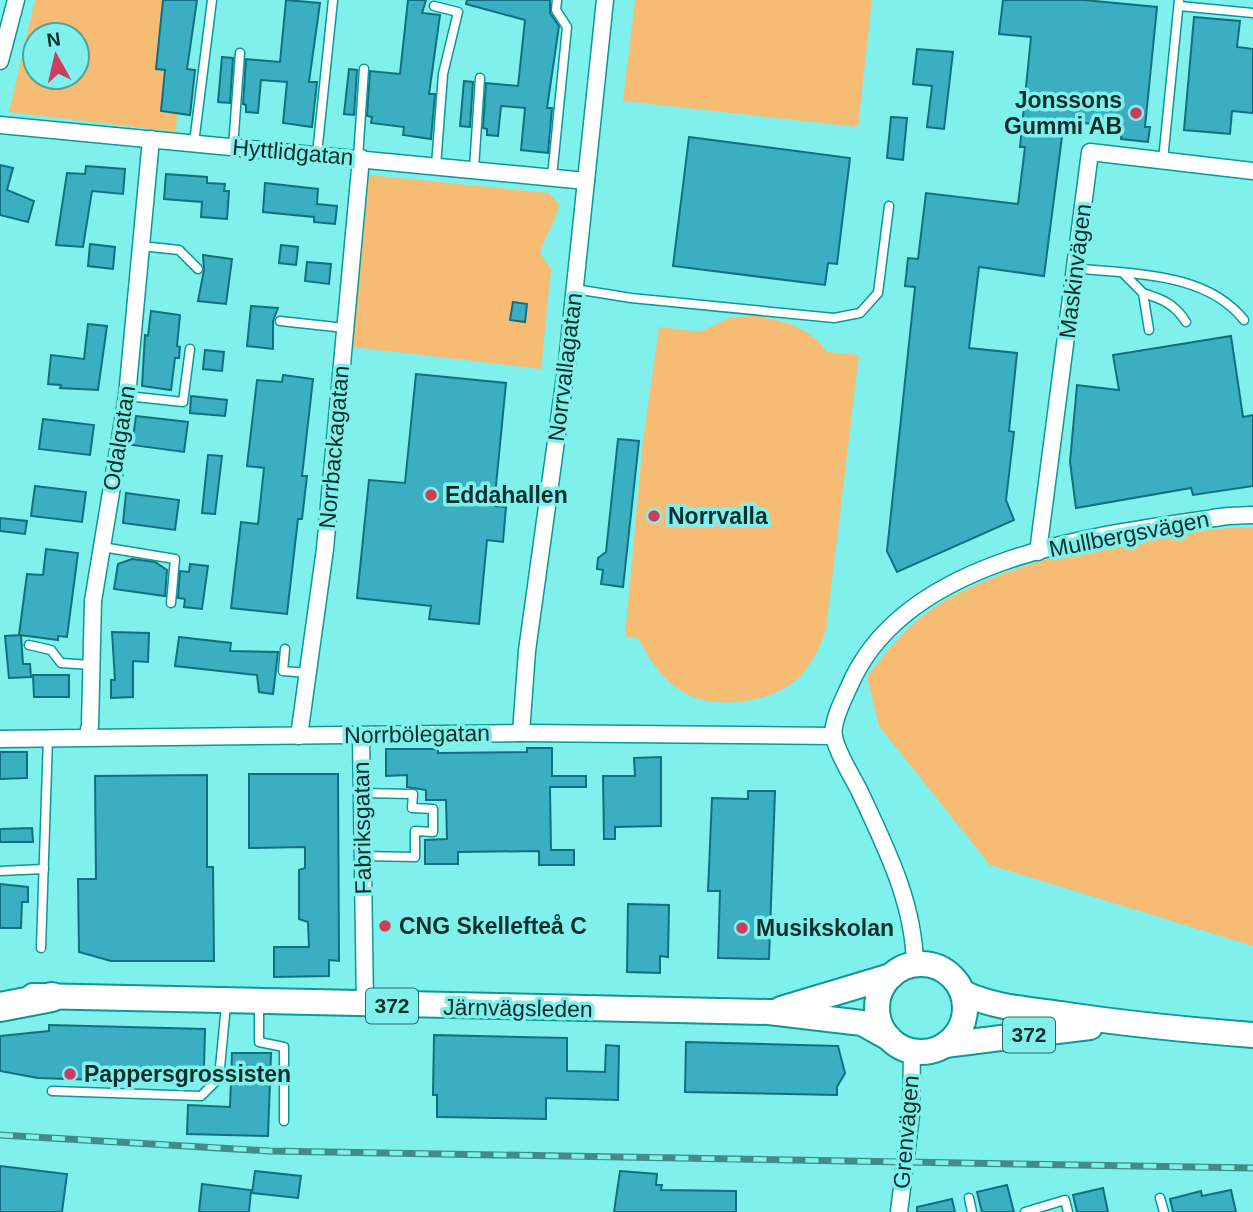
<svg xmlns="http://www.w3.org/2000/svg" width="1253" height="1212" viewBox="0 0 1253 1212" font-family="Arial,sans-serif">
  <rect width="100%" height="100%" fill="#7ff0eb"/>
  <!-- green -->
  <g fill="#f6bc73" fill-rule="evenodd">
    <path d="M35,0H163L156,69L165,70L161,111L177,113L176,132L9,112ZM35,35H77V77H35Z"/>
    <polygon points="635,0 872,0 858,127 623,101"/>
    <path d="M369,175L549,193L559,204C556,222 545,235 540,253L551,269L541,369L353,347Z"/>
    <path d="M757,316C785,321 811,328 827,352L859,355L826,630C820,647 813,663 800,676C775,703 714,711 683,692C663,680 649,660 639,639L625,636L643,441L659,327L700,332L731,317Z"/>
    <path d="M1253,527V946L990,865L879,726L867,677C888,650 908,624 938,605C1019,555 1159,529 1253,527Z"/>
  </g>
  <!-- building -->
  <g fill="#3baec2" stroke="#11707f" stroke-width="2">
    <polygon points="163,0 197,0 187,69 195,70 190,115 161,111 165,70 156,69"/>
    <polygon points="286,0 320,3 309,82 317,82 312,127 283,123 287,82 261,80 258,113 246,112 246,105 243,104 246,59 280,62"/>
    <polygon points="408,0 426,0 422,13 440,15 429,94 435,94 431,139 403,135 404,127 371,123 372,117 367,116 370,71 400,74"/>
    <polygon points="467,0 550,0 550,13 559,26 547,108 552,108 548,153 521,150 525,108 501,106 498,136 487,135 487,129 483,128 486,83 518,86 525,20 466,4"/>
    <polygon points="1003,0 1084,0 1157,7 1145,127 1150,127 1148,142 1121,139 1122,127 1064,121 1044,276 979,267 969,348 1017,353 1009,431 1014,432 1006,500 1014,520 897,572 887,551 915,287 905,286 908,258 918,259 926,193 1018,204 1025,147 1020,147 1031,37 999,34"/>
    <polygon points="1194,17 1240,21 1237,47 1253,49 1253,113 1232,111 1230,134 1184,130"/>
    <polygon points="917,49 953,52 944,129 927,127 932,86 913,84"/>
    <polygon points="222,57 233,58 230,103 218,102"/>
    <polygon points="349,69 357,70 354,115 344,114"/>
    <polygon points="464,81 473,82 470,127 460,126"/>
    <polygon points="891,117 907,118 903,160 887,158"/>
    <polygon points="689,137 850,158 837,264 828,263 825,285 673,266"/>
    <polygon points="0,165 13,168 7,190 34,201 28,222 0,215"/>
    <polygon points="86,166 125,169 123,194 92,191 83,247 56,245 67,173 85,174"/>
    <polygon points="166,174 207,177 207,183 225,184 224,191 229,191 227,219 201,217 202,202 164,199"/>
    <polygon points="265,183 318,189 317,204 337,206 335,224 314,222 314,217 263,212"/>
    <polygon points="90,244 115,247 113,269 88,266"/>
    <polygon points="281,245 298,247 296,265 279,263"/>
    <polygon points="203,255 232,259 226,304 198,301 204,270"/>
    <polygon points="307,262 331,264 329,284 305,281"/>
    <polygon points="513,302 527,304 525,322 510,320"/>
    <polygon points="251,306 278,308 273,321 273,349 247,346"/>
    <polygon points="151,311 180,315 177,346 180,347 179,358 175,358 171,390 142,386 145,335 148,336"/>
    <polygon points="88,324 107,326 98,390 60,388 61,385 48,384 51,355 84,359"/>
    <polygon points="1231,336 1243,417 1253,415 1253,486 1193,495 1191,488 1076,508 1070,462 1077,385 1119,390 1113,355"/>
    <polygon points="205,350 224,352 222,371 203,369"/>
    <polygon points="416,374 506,383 494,506 506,507 503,542 487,540 479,624 429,619 431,606 357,598 369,480 405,483"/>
    <polygon points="283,375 313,379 302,476 307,476 302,519 298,519 287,614 231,608 241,522 258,524 264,468 247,466 257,380 282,382"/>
    <polygon points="191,396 227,400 225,416 190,413"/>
    <polygon points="136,416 188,422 184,452 132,445"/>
    <polygon points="43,419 94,425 90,455 39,449"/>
    <polygon points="618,439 639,441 623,587 601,584 603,570 597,569 598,558 606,552"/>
    <polygon points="208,455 222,456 215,514 202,513"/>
    <polygon points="35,486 86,492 82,522 31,516"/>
    <polygon points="126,493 179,500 175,530 123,523"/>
    <polygon points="0,518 27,521 25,534 0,531"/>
    <polygon points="46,549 78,553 67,637 58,636 58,640 19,635 27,574 43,575"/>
    <polygon points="132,559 155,562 167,570 165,596 114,589 118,564"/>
    <polygon points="190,564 208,566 202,609 184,607 185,599 178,598 180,571 189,572"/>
    <polygon points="112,632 149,633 148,662 133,661 133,697 111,698 111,680 115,680"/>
    <polygon points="21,635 23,664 30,664 31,677 9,678 5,636"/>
    <polygon points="179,637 231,643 230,651 278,652 273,694 259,692 257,675 175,666"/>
    <polygon points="33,675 69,675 69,697 34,697"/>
    <polygon points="527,748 552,748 552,776 586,776 586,787 550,787 551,850 574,850 574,865 539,865 539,851 458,852 458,864 425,864 425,840 447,839 446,800 426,800 426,790 407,787 407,775 386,776 386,749 438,749 438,753 527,752"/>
    <polygon points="0,752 27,752 27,778 0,779"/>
    <polygon points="661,757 661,826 615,827 615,839 604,839 603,776 635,776 634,758"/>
    <polygon points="249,774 338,774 339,961 329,960 329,976 274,977 274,947 309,947 308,922 299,919 299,870 305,868 305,847 249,848"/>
    <polygon points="207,775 207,867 213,867 214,961 111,961 79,952 78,879 96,879 95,776"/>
    <polygon points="748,791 775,791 769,959 718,958 720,891 708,891 712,798 748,799"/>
    <polygon points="32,828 33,842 0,842 0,829"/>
    <polygon points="0,884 28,887 28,902 22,902 21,928 0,928"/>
    <polygon points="628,904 669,905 668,957 660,956 660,973 627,972"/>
    <polygon points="49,1025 205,1029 204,1069 187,1069 187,1083 38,1078 0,1071 0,1036 49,1031"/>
    <polygon points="434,1035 567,1038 567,1071 605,1072 606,1045 619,1046 618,1100 546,1098 546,1119 437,1117 437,1095 433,1095"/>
    <polygon points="686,1042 838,1046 845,1073 837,1087 837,1095 685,1092"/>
    <polygon points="232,1053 271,1053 268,1136 187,1134 188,1105 230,1107"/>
    <polygon points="0,1166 67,1174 62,1212 0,1212"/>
    <polygon points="255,1171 301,1176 298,1198 252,1193"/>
    <polygon points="620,1171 657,1174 656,1185 662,1185 661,1190 736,1191 736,1212 614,1212"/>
    <polygon points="202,1184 251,1190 249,1212 199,1212"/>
    <polygon points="1007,1185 1014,1212 982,1212 977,1192"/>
    <polygon points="1103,1188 1108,1212 1077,1212 1073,1195"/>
    <polygon points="1231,1190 1236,1212 1173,1212 1170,1199 1201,1191 1202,1196"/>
    <polygon points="952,1199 955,1212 917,1212 917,1207"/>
  </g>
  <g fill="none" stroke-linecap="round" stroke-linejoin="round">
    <!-- lane casing -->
    <g stroke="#0c9894" stroke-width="11">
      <g id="lane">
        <polyline points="434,6 458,12 443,74 436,166"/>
        <polyline points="1179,6 1253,13"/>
        <polyline points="194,143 212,0"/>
        <polyline points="233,147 240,53"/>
        <polyline points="317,154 333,0"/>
        <polyline points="358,158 364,69"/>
        <polyline points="1163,160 1179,0"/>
        <polyline points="474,169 480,78"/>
        <polyline points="552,177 567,27 556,10 557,0"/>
        <polyline points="141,246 179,250 198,269"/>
        <path d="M1075,268C1132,275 1205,271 1244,320"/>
        <polyline points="1125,275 1143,293 1149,330"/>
        <polyline points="575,289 631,298 834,318 860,313 878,293 889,206"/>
        <path d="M1143,293C1162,299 1175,304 1186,322"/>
        <polyline points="280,321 345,328"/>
        <polyline points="127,396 183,402 190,349"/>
        <polyline points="102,547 175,559 171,603"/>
        <polyline points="29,645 51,650 61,663 91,665"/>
        <polyline points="285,649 283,671 307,673"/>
        <polyline points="360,793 413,794 412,808 433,809 433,832 415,831 415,857 362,856"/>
        <polyline points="0,871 44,869"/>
        <polyline points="41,948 48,738"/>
        <polyline points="259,1005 259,1042 284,1047 284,1121"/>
        <polyline points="52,1091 201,1096 219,1078 226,1005"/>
        <polyline points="969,1198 972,1212"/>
        <polyline points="1160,1198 1164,1212"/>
        <polyline points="1025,1212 1065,1200 1068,1212"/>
      </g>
    </g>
    <!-- street casing -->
    <g stroke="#0c9894" stroke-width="19">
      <g id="street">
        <polyline points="0,61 16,0"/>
        <polyline points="0,125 586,181"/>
        <polyline points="1038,552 1090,152 1253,171"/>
        <polyline points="521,733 527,651 567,362 605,0"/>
        <polyline points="361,735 365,1005"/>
        <polyline points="299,736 325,549 361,158"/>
        <polyline points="87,737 90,726 93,601 127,396 151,139"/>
        <polyline points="0,739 521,733 834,736"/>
        <path d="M915,965C914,902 885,846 859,790C851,774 838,755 834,737C831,723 843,700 849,687C905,554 1104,534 1228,516L1253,515"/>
        <polyline points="899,1212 911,1115 912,1051"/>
      </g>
    </g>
    <!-- primary casing -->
    <g stroke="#0c9894" stroke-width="28">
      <g id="primary">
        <circle cx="921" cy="1008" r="44"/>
        <path d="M963,993C996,1008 1026,1009 1061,1014C1125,1024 1189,1030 1253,1035"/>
        <polyline points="33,996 769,1012 862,1023 889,1038"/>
        <polyline points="781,1009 891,976"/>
        <polyline points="945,1045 1090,1027"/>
      </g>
    </g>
    <!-- highway casing -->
    <g stroke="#0c9894" stroke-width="32">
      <polyline id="highway" points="0,1007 52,997"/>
    </g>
    <!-- lane -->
    <use href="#lane" stroke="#fff" stroke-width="8"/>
    <!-- street -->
    <use href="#street" stroke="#fff" stroke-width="16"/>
    <!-- primary -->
    <use href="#primary" stroke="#fff" stroke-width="24"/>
    <!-- highway -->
    <use href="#highway" stroke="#fff" stroke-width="28"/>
    <!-- rail casing -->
    <g stroke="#418b88" stroke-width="7">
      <polyline id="rail" points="0,1135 270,1151 1253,1168"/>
    </g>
    <!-- rail -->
    <use href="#rail" stroke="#7ff0eb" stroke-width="4.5" stroke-dasharray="13" stroke-linecap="butt"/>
  </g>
  <!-- markers -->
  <g fill="#cd3d5e" stroke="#7ff0eb" stroke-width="2.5">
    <circle cx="1136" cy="113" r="7"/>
    <circle cx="431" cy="495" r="7"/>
    <circle cx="654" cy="516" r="7"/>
    <circle cx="385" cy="926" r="7"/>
    <circle cx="742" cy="928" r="7"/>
    <circle cx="70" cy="1074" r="7"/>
  </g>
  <g text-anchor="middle" stroke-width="7" stroke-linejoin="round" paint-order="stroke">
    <!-- shield labels -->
    <g fill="#7ff0eb" stroke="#2c6866" stroke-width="2">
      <rect x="366" y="988.5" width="52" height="35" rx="5"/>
      <rect x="1003" y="1017.5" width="52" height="35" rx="5"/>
    </g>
    <g font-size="21" font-weight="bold" fill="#082e2d">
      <text x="392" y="1013">372</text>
      <text x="1029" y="1042">372</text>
    </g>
    <!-- poi labels -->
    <g font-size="23" font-weight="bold" fill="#082e2d" stroke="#7ff0eb" text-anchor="start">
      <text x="1122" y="108" text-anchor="end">Jonssons<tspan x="1122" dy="26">Gummi AB</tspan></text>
      <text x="445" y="503">Eddahallen</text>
      <text x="668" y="524">Norrvalla</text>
      <text x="399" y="934">CNG Skellefteå C</text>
      <text x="756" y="936">Musikskolan</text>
      <text x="84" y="1082">Pappersgrossisten</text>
    </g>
    <!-- street labels -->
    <g font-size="23" fill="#082e2d" stroke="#7ff0eb">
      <text transform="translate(293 152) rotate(5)" y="8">Hyttlidgatan</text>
      <text transform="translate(1075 271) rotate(-83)" y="8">Maskinvägen</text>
      <text transform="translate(565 367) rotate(-83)" y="8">Norrvallagatan</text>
      <text transform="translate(119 438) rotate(-81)" y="8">Odalgatan</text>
      <text transform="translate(334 447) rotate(-85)" y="8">Norrbackagatan</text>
      <text transform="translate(1129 534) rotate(-11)" y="8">Mullbergsvägen</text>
      <text transform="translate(417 734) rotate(-1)" y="8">Norrbölegatan</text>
      <text transform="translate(362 828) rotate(-91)" y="8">Fabriksgatan</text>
      <text transform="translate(518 1008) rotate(1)" y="8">Järnvägsleden</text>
      <text transform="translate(906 1132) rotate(-85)" y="8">Grenvägen</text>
    </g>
  </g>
  <!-- north arrow -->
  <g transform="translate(56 56) rotate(352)"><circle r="33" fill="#7ff0eb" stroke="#4fa29f" stroke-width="2"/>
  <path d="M0-5L12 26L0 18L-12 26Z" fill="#cd3d5e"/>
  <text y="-10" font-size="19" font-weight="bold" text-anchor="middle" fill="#082e2d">N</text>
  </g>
</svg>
